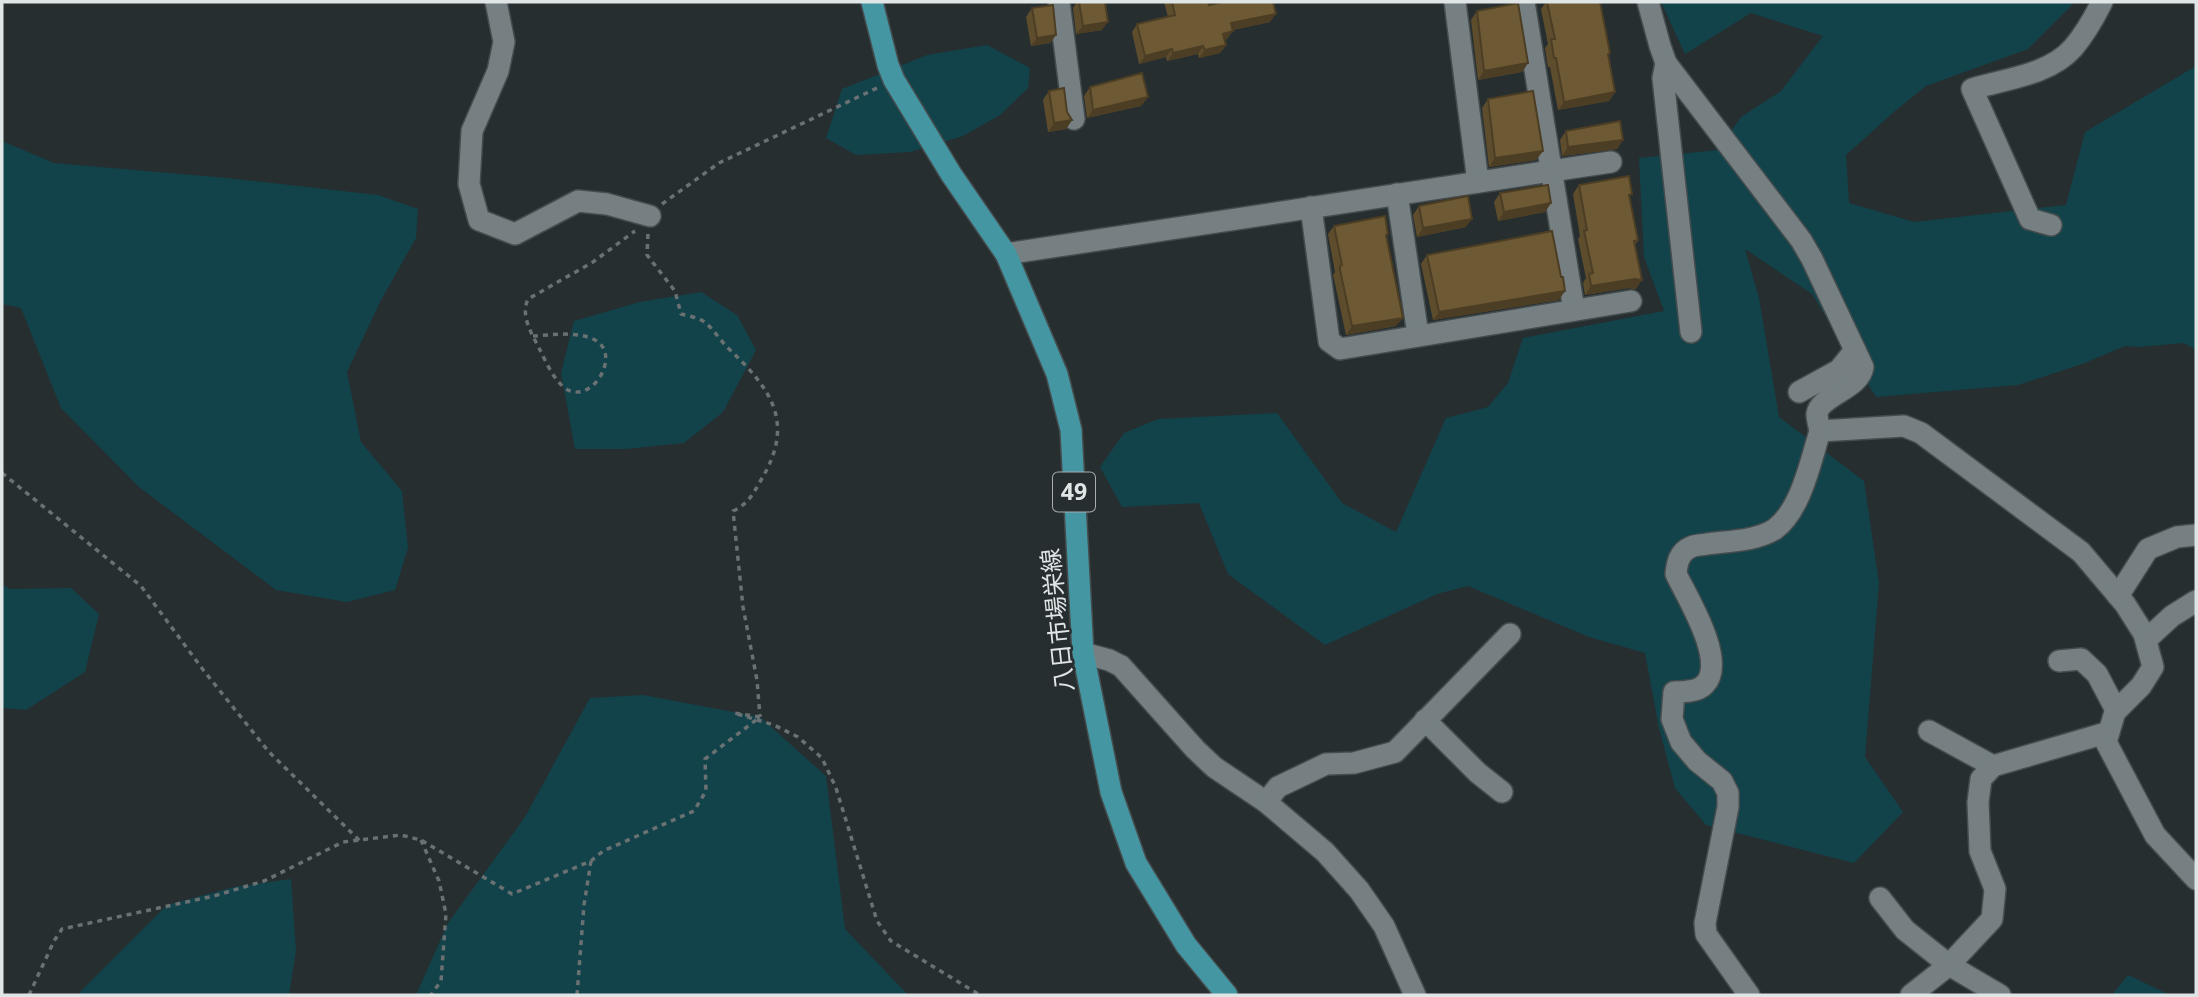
<svg xmlns="http://www.w3.org/2000/svg" width="2198" height="997" viewBox="0 0 2198 997" font-family="'Noto Sans','Noto Sans JP',sans-serif">
  <rect width="100%" height="100%" fill="#262e30"/>
  <!-- green -->
  <g fill="#12434b">
    <polygon points="1661,2 2075,2 2028,49 1926,86 1895,111 1846,155 1849,203 1914,222 2066,205 2085,132 2196,66 2196,350 2184,343 2139,347 2125,346 2085,363 2018,385 1876,397 1812,294 1745,249 1759,298 1779,417 1864,481 1879,583 1865,757 1903,812 1854,863 1706,825 1675,788 1659,728 1645,653 1589,637 1468,586 1437,594 1325,645 1228,574 1199,503 1122,507 1100,467 1124,433 1158,419 1277,413 1342,503 1396,532 1446,418 1488,407 1508,383 1523,338 1664,311 1644,257 1639,158 1718,150 1741,117 1781,91 1823,36 1751,13 1685,54"/>
    <polygon points="987,45 1030,68 1028,88 1000,115 963,136 910,152 856,155 826,138 842,89 927,55"/>
    <polygon points="2,141 54,163 227,178 378,195 418,209 416,238 381,300 347,372 361,442 402,491 408,548 395,590 347,602 276,590 139,487 61,408 21,308 2,304"/>
    <polygon points="701,292 737,315 756,350 723,412 684,443 626,449 575,449 561,373 574,321 640,302"/>
    <polygon points="2,585 10,589 71,588 99,614 85,672 26,710 2,708"/>
    <polygon points="643,695 760,717 826,776 845,929 908,995 416,995 448,923 525,817 590,698"/>
    <polygon points="291,879 296,951 289,995 80,995 80,992 167,905 234,887"/>
    <polygon points="2128,975 2170,995 2112,995"/>
  </g>
  <g fill="none" stroke-linecap="round" stroke-linejoin="round">
    <!-- minor casing -->
    <g stroke="#454c4e" stroke-width="24">
      <g id="minor">
        <polyline points="496,2 504,42 498,71 472,131 469,184 479,220 515,234 578,201 607,204 650,216"/>
        <polyline points="1059,2 1074,119"/>
        <polyline points="1455,2 1478,182"/>
        <polyline points="1524,2 1574,310"/>
        <path d="M1648,2L1660,46L1666,63L1801,240L1812,259L1863,367C1860,389 1819,396 1817,414C1817,419 1819,426 1820,431L1904,426L1921,433L2081,552L2125,604L2144,634L2153,667L2141,686L2115,712L2106,742L2155,835L2196,879"/>
        <polyline points="1666,63 1663,78 1691,332"/>
        <polyline points="1397,194 1418,335"/>
        <polyline points="1311,207 1329,341 1340,349 1631,301"/>
        <path d="M2051,225L2030,219L1972,89C2005,79 2049,75 2073,48C2085,34 2094,18 2102,2"/>
        <polyline points="1006,254 1611,162"/>
        <polyline points="1799,392 1839,370 1855,350"/>
        <polyline points="2118,596 2148,549 2177,537 2196,535"/>
        <polyline points="2147,639 2172,616 2196,601"/>
        <polyline points="1083,653 1109,660 1121,666 1195,749 1214,767 1266,802 1325,852 1359,890 1384,926 1415,995"/>
        <polyline points="2059,661 2081,659 2097,674 2116,710"/>
        <polyline points="1425,720 1478,773 1502,792"/>
        <polyline points="1929,731 1993,766"/>
        <polyline points="1266,802 1278,787 1326,764 1354,763 1395,752 1510,634"/>
        <polyline points="1880,898 1905,930 1949,965 2000,995"/>
        <path d="M1749,995L1706,934L1705,923L1728,807V793L1722,781L1697,761L1681,742L1672,719L1674,692C1684,692 1698,692 1705,684C1727,661 1687,597 1676,574C1677,563 1679,552 1691,547C1695,545 1702,545 1707,544C1728,541 1757,541 1775,529C1801,510 1811,460 1820,431"/>
        <polyline points="1911,995 1949,965 1992,919 1995,889 1980,851 1978,802 1981,779 1993,766 2109,732"/>
      </g>
    </g>
    <!-- major casing -->
    <g stroke="#454c4e" stroke-width="24">
      <polyline id="major" points="872,2 888,65 894,80 951,174 1006,254 1057,374 1071,430 1083,653 1111,792 1136,863 1186,945 1227,995"/>
    </g>
    <!-- path -->
    <g stroke="#6a7172" stroke-width="3.5" stroke-dasharray="5 5" stroke-linecap="butt">
      <polyline points="662,204 719,163 877,88"/>
      <path d="M648,234L647,255L675,291L681,314C689,316 700,318 706,323C714,330 720,340 728,348C771,389 796,422 761,480C753,494 748,504 733,511L743,607L757,680L760,717"/>
      <path d="M533,336C552,335 575,331 593,339C623,352 594,403 568,390C555,383 546,362 540,350C532,334 520,316 528,299L593,262L635,231"/>
      <polyline points="2,473 141,586 204,671 269,752 360,841"/>
      <polyline points="760,717 734,713 774,725 798,737 822,758 836,788 877,921 891,941 980,995"/>
      <polyline points="421,840 439,881 446,914 441,981 431,995"/>
      <polyline points="29,995 54,941 62,929 214,896 264,881 343,842 401,835 421,840 512,894 591,861 603,851 694,811 706,791 705,759 760,717"/>
      <polyline points="577,995 584,905 591,861"/>
    </g>
    <!-- minor -->
    <use href="#minor" stroke="#768082" stroke-width="21"/>
    <!-- major -->
    <use href="#major" stroke="#4396a2" stroke-width="21"/>
  </g>
  <!-- wall -->
  <g fill="#5e4d2d">
    <polygon points="1077,2 1105,2 1102,30 1076,34 1073,8"/>
    <polygon points="1164,2 1208,2 1209,5 1270,22 1233,30 1227,39 1224,40 1226,45 1220,53 1199,58 1198,54 1167,61 1166,57 1139,64 1132,32 1137,24 1168,17"/>
    <polygon points="1546,2 1600,2 1610,53 1608,56 1615,92 1609,101 1558,110 1550,67 1548,67 1545,48 1548,44 1541,9"/>
    <polygon points="1032,8 1056,35 1050,43 1031,46 1026,17"/>
    <polygon points="1477,11 1528,63 1522,72 1478,80 1471,20"/>
    <polygon points="1090,87 1148,97 1141,106 1087,118 1084,96"/>
    <polygon points="1049,91 1067,112 1072,120 1066,129 1048,132 1043,100"/>
    <polygon points="1488,99 1543,151 1536,160 1489,167 1482,108"/>
    <polygon points="1566,131 1623,140 1617,149 1562,156 1560,140"/>
    <polygon points="1579,185 1630,198 1638,240 1635,245 1636,289 1629,288 1585,295 1583,283 1586,278 1578,239 1580,236 1573,194"/>
    <polygon points="1500,193 1551,203 1545,212 1498,221 1494,202"/>
    <polygon points="1419,206 1466,227 1417,237 1413,215"/>
    <polygon points="1334,226 1386,237 1396,326 1346,335 1334,279 1333,275 1335,272 1328,234"/>
    <polygon points="1427,255 1559,300 1433,320 1421,264"/>
  </g>
  <!-- shaded-wall -->
  <g fill="#4c3e24">
    <polygon points="1276,14 1270,22 1226,31 1231,23"/>
    <polygon points="1108,22 1102,30 1076,34 1083,26"/>
    <polygon points="1233,31 1227,39 1217,42 1223,34"/>
    <polygon points="1056,35 1050,43 1031,46 1037,38"/>
    <polygon points="1226,45 1220,53 1199,58 1205,50"/>
    <polygon points="1203,46 1198,54 1167,61 1173,53"/>
    <polygon points="1172,49 1166,57 1139,64 1145,56"/>
    <polygon points="1528,63 1522,72 1478,80 1484,71"/>
    <polygon points="1615,92 1609,101 1558,110 1564,102"/>
    <polygon points="1148,97 1141,106 1087,118 1093,110"/>
    <polygon points="1072,120 1066,129 1048,132 1054,123"/>
    <polygon points="1623,140 1617,149 1562,156 1568,147"/>
    <polygon points="1543,151 1536,160 1489,167 1495,158"/>
    <polygon points="1551,203 1545,212 1498,221 1504,212"/>
    <polygon points="1472,219 1466,227 1417,237 1423,228"/>
    <polygon points="1635,279 1642,280 1636,289 1629,288 1585,295 1591,286"/>
    <polygon points="1565,291 1559,300 1433,320 1439,312"/>
    <polygon points="1403,318 1396,326 1346,335 1352,326"/>
  </g>
  <!-- building -->
  <g fill="#6d5934" stroke="#4c3e24" stroke-width="2">
    <polygon points="1079,2 1105,2 1108,22 1083,26"/>
    <polygon points="1172,2 1208,2 1209,5 1223,2 1273,2 1276,14 1231,23 1233,31 1223,34 1226,45 1205,50 1203,46 1173,53 1172,49 1145,56 1137,24 1175,15"/>
    <polygon points="1547,2 1600,2 1610,53 1608,54 1615,92 1564,102 1556,58 1554,58 1551,39 1555,39"/>
    <polygon points="1518,3 1528,63 1484,71 1477,11"/>
    <polygon points="1053,5 1056,35 1037,38 1032,8"/>
    <polygon points="1142,73 1148,97 1093,110 1090,87"/>
    <polygon points="1064,88 1067,112 1072,120 1054,123 1049,91"/>
    <polygon points="1533,91 1543,151 1495,158 1488,99"/>
    <polygon points="1620,121 1623,140 1568,147 1566,131"/>
    <polygon points="1629,176 1632,194 1629,195 1638,240 1634,241 1642,280 1635,279 1591,286 1589,274 1593,273 1584,231 1587,230 1579,185"/>
    <polygon points="1548,185 1551,203 1504,212 1500,193"/>
    <polygon points="1468,196 1472,219 1423,228 1419,206"/>
    <polygon points="1385,216 1388,234 1386,235 1403,318 1352,326 1340,270 1340,266 1342,265 1334,226"/>
    <polygon points="1552,231 1561,277 1563,277 1565,291 1439,312 1427,255"/>
  </g>
  <g text-anchor="middle" stroke-width="5" stroke-linejoin="round" paint-order="stroke">
    <!-- shield labels -->
    <rect fill="#262e30" stroke="#a8aeaf" stroke-width="2" x="1053" y="472.5" width="42" height="39" rx="5"/>
    <g font-size="23" font-weight="bold" fill="#e0e5e6">
      <text x="1074" y="500">49</text>
    </g>
    <!-- street labels -->
    <g font-size="24" fill="#e0e5e6" stroke="#262e30">
      <text transform="translate(1058 620) rotate(-96)" y="8">八日市場栄線</text>
    </g>
  </g>
  <!-- border -->
  <rect width="2198" height="997" fill="none" stroke="#e0e5e6" stroke-width="7"/>
</svg>
